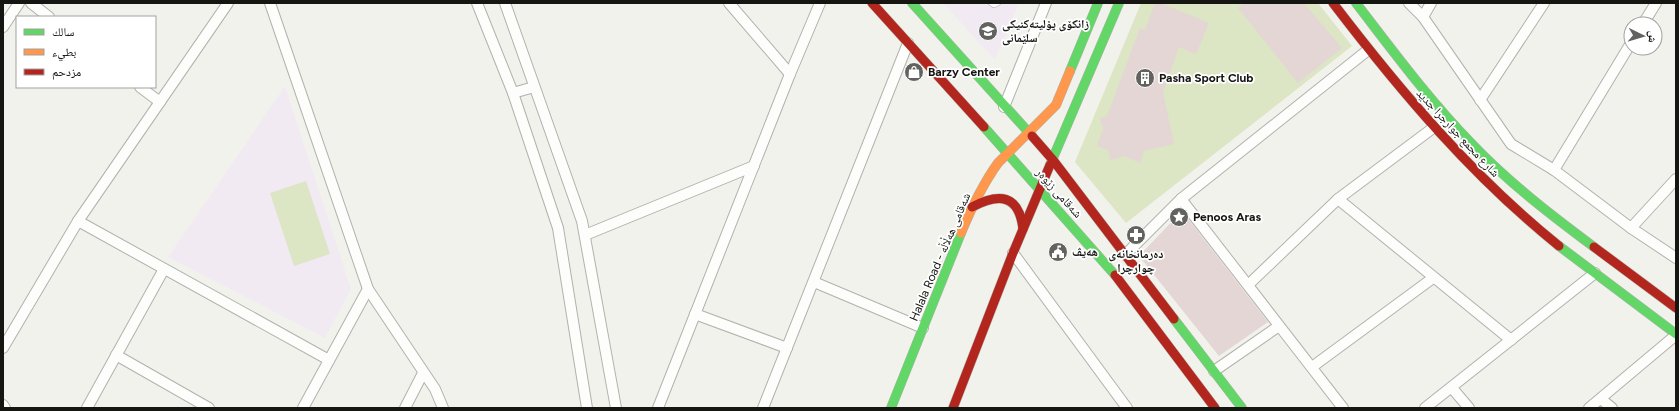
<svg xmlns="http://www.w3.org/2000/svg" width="1679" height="411" viewBox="0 0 1679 411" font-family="Figtree,'Noto Naskh Arabic',sans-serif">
  <rect width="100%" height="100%" fill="#f2f2ed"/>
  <!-- education -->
  <g fill="#f2eaf2">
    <polygon points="943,3 1019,3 995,60"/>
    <polygon points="285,86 351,289 325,338 168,257"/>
  </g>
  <!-- green -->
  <g fill="#dce5c4">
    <polygon points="1141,3 1318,3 1352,46 1126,223 1075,162"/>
    <polygon points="306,181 330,254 294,266 270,193"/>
  </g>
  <!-- building -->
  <g fill="#e4d6d4">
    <polygon points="1155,3 1161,3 1209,23 1196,54 1179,47 1163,92 1174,144 1144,151 1140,163 1125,156 1110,160 1108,150 1097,146 1103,129 1100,118 1107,116 1140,28 1145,30"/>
    <polygon points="1244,3 1304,3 1342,48 1298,83 1238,8"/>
    <polygon points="1182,211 1268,322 1219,356 1139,256"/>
  </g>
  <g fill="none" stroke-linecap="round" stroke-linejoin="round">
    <!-- lane casing -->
    <g stroke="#b1b1ad" stroke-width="6">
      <polyline id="lane" points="991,3 994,5 998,3"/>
    </g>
    <!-- street casing -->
    <g stroke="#b1b1ad" stroke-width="12">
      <g id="street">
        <polyline points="31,3 49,17"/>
        <polyline points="270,3 368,289 435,389 443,408"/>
        <polyline points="477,3 513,93 558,228 587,408"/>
        <polyline points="505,3 582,221 616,408"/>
        <polyline points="729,3 790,74"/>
        <polyline points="1409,3 1423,17 1511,144 1554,170 1631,228 1676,258"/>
        <polyline points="1423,17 1431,3"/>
        <polyline points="1643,24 1656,3"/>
        <polyline points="3,27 19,3"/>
        <polyline points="140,87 160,102"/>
        <polyline points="513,93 534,87"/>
        <polyline points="1480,100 1544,3"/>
        <polyline points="1004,107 1046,3"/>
        <polyline points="1554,170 1631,43"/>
        <polyline points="1181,199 1343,408"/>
        <polyline points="1338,199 1511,340"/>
        <polyline points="78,221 329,360"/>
        <polyline points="1631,228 1676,179"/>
        <polyline points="585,235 754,166"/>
        <polyline points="1013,253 1127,408"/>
        <polyline points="1125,255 1181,199 1368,50"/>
        <polyline points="814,282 923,328"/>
        <polyline points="1248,285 1338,199 1433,128"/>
        <polyline points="695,314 787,348"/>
        <polyline points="3,348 78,221 228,3"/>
        <polyline points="116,355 209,408"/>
        <polyline points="1312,367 1433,278"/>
        <polyline points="1214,371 1279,326"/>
        <polyline points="1452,388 1469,408"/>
        <polyline points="1601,399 1612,408"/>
        <polyline points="3,405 5,408"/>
        <polyline points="87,408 164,269"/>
        <polyline points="303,408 368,289"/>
        <polyline points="405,408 423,373"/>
        <polyline points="658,408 790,74 820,3"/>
        <polyline points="763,408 908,43"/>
        <polyline points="1425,408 1595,273"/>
        <polyline points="1589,408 1676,335"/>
      </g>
    </g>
    <!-- fast casing -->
    <g stroke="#b1b1ad" stroke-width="10">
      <g id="fast">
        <polyline points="912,3 1032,136"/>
        <path d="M1356,3C1393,51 1429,100 1471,143C1508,182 1551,215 1594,247"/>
        <polyline points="1070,71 1098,3"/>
        <polyline points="984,127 1115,275"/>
        <polyline points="1050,165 1119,3"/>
        <polyline points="1559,246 1676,334"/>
        <polyline points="1174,319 1242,408"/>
        <polyline points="891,408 961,233"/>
      </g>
    </g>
    <!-- slow casing -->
    <g stroke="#b1b1ad" stroke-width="10">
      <path id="slow" d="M961,233C971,209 982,185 998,163L1056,105L1070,71"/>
    </g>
    <!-- jam casing -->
    <g stroke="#b1b1ad" stroke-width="10">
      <g id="jam">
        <polyline points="872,3 984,127"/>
        <path d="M1333,3C1401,92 1472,176 1559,246"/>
        <polyline points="1032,136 1053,160 1174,319"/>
        <path d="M972,207C999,193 1019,194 1023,229"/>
        <polyline points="1594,247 1676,308"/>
        <polyline points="1115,275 1215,408"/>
        <polyline points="953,408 1013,253 1050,165"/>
      </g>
    </g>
    <!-- lane -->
    <use href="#lane" stroke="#fdfdfc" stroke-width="5"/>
    <!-- street -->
    <use href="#street" stroke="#fdfdfc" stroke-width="10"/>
    <!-- fast -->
    <use href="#fast" stroke="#63d668" stroke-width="9"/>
    <!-- slow -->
    <use href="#slow" stroke="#ff974d" stroke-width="9"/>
    <!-- jam -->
    <use href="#jam" stroke="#b3261e" stroke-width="9"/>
  </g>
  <!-- icons -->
  <defs>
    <g id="university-disc" transform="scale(1)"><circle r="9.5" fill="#62625f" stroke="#fff"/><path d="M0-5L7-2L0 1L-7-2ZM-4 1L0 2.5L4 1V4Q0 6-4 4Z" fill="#fff"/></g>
    <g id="shop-disc" transform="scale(1)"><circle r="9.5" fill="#62625f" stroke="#fff"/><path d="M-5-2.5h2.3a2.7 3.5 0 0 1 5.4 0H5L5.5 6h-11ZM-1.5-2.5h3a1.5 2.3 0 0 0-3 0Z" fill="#fff"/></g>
    <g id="building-disc" transform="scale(1)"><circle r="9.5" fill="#62625f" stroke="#fff"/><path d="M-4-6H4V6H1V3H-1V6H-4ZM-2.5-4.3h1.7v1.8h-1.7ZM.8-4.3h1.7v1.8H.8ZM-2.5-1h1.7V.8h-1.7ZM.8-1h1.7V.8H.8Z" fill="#fff"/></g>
    <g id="sight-disc" transform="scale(1)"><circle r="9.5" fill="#62625f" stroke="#fff"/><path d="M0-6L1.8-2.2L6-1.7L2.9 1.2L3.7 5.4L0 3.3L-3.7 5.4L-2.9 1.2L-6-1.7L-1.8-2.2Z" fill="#fff"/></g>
    <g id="pharmacy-disc" transform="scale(1)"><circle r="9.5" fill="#62625f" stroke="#fff"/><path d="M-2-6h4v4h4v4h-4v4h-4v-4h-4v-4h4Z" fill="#fff"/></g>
    <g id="civic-disc" transform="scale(1)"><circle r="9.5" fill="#62625f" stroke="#fff"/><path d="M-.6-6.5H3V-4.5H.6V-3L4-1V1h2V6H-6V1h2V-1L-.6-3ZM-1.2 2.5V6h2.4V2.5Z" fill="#fff"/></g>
  </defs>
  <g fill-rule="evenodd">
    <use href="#university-disc" x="988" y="31"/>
    <use href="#shop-disc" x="914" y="72"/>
    <use href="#building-disc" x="1145" y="78"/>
    <use href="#sight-disc" x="1179" y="217"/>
    <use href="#pharmacy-disc" x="1136" y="235"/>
    <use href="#civic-disc" x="1058" y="252"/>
  </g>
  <g text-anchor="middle" stroke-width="3.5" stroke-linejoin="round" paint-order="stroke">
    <!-- poi labels -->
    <g font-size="12" font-weight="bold" fill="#151512" stroke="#fff" text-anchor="start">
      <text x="1002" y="28">زانکۆی پۆلیتەکنیکی<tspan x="1002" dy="14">سلێمانی</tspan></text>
      <text x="928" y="76">Barzy Center</text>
      <text x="1159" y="82">Pasha Sport Club</text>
      <text x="1193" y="221">Penoos Aras</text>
      <text x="1072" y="256">ھەیڤ</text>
      <text x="1136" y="258" text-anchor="middle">دەرمانخانەی<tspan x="1136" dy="14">چوارچرا</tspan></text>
    </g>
    <!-- street labels -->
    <g font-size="12" fill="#151512" stroke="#fff">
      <text transform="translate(1458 133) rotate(47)" y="4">شارع مجمع جوارجرا جديد</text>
      <text transform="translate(1059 193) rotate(48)" y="4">شەقامی زێوەر</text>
      <text transform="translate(940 257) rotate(-67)" y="4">Halala Road - شەقامی هەڵاڵە</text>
    </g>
  </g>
  <!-- border -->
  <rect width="1679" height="411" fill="none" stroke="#151512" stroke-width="8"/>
  <!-- legend -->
  <rect x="16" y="16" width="140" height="72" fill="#ffffff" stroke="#a1a1a0"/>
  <rect x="24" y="29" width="20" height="6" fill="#63d668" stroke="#a1a1a0"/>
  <text x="52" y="36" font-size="12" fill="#151512">سالك</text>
  <rect x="24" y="49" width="20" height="6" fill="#ff974d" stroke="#a1a1a0"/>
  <text x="52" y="56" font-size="12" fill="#151512">بطيء</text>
  <rect x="24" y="69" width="20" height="6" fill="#b3261e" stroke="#a1a1a0"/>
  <text x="52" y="76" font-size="12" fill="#151512">مزدحم</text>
  <!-- north arrow -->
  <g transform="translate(1643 36) rotate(95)"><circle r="19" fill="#ffffff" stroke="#a1a1a0"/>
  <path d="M0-3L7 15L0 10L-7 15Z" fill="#62625f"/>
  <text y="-6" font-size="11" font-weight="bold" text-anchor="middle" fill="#151512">ش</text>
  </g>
</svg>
